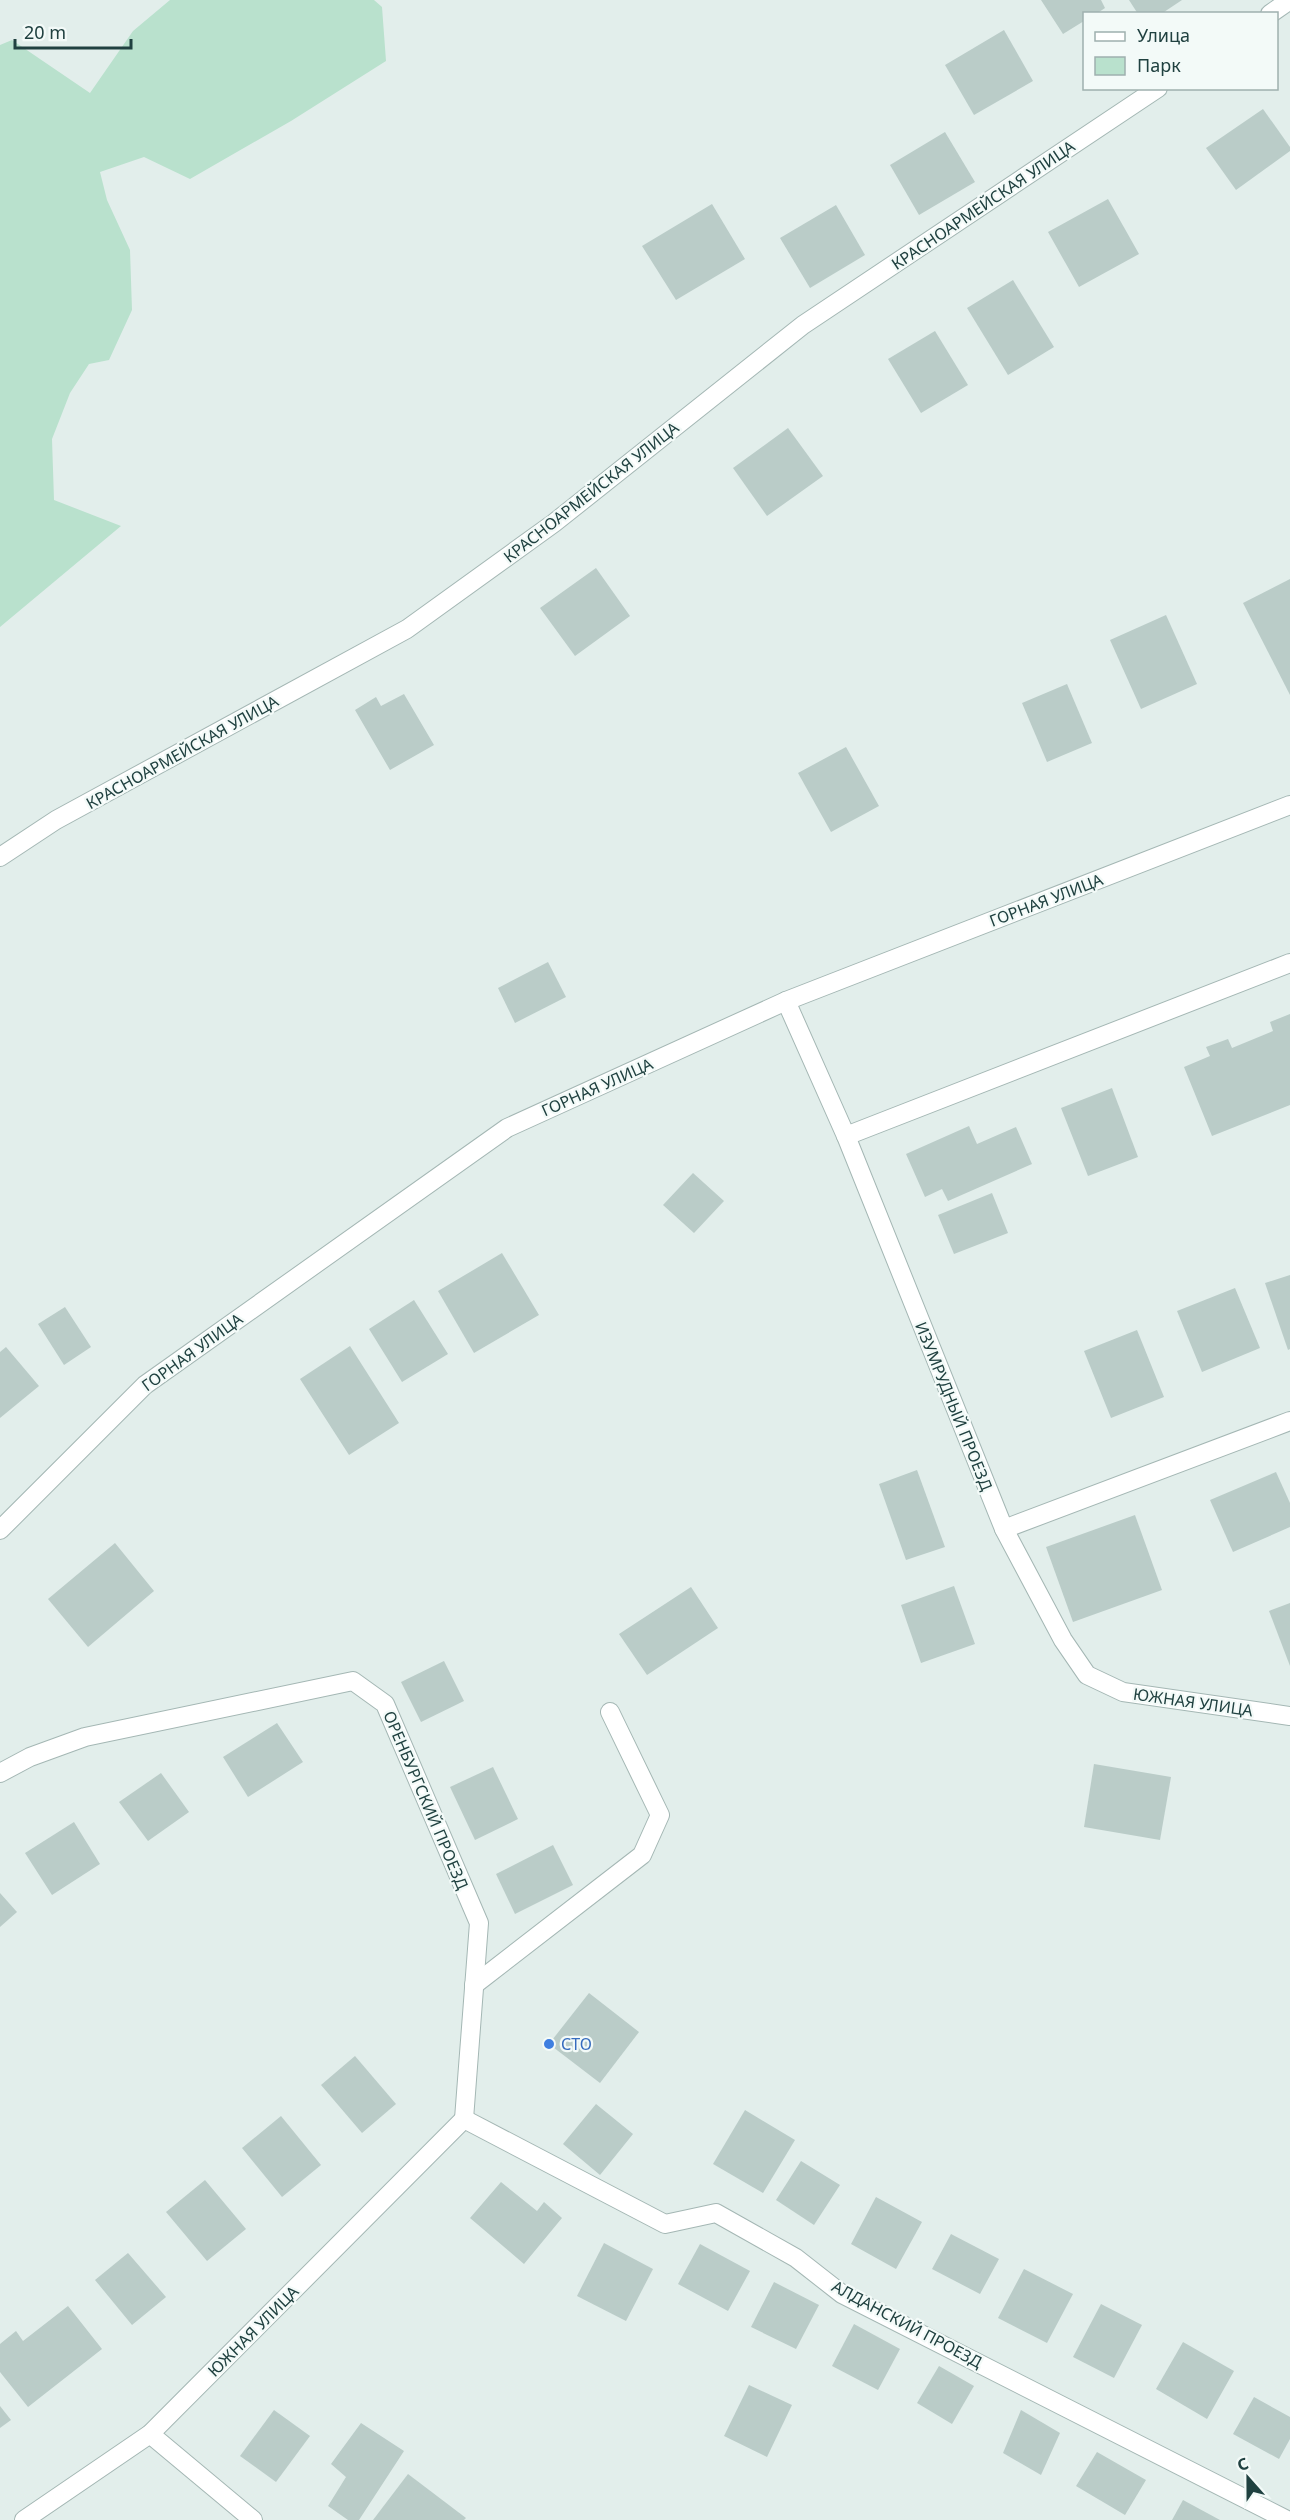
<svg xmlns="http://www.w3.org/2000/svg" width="1290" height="2520" viewBox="0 0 1290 2520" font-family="'Noto Sans',sans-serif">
  <rect width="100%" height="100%" fill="#e2eeeb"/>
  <!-- green -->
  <polygon fill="#b9e1cd" points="170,0 374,0 382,7 386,61 291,121 190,179 144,157 100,172 107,200 130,250 132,310 109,360 89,364 70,393 52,439 54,500 121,526 0,627 0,45 12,40 90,93 133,31"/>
  <!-- building -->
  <g fill="#baccc8">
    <polygon points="1041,0 1101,0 1105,8 1096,14 1084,14 1084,21 1063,34"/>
    <polygon points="1129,0 1182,0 1161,14 1138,14"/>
    <polygon points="1004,30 1033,81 974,115 945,65"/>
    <polygon points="1263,109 1290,147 1290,151 1236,190 1206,148"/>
    <polygon points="945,132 975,182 919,215 890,165"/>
    <polygon points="1108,199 1139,254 1079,287 1048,232"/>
    <polygon points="712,204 745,259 676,300 642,246"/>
    <polygon points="836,205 865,255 810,288 780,238"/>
    <polygon points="1013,280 1054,347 1008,375 967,308"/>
    <polygon points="935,331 968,385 921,413 888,359"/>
    <polygon points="788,428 823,476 767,516 733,468"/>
    <polygon points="596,568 630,616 575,656 540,608"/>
    <polygon points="1290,579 1290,695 1243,603"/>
    <polygon points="1166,615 1197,684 1141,709 1110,640"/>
    <polygon points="1067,684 1092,743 1047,762 1022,703"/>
    <polygon points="404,694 434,745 390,770 355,710 376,697 381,706"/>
    <polygon points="846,747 879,806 831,832 798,773"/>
    <polygon points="548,962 566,997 515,1023 498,988"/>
    <polygon points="1290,1014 1290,1105 1212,1136 1184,1067 1210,1056 1206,1047 1228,1039 1232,1048 1273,1031 1270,1022"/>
    <polygon points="1112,1088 1138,1157 1088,1176 1061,1108"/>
    <polygon points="969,1126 977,1144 1016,1127 1032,1164 948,1201 942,1189 925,1197 906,1154"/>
    <polygon points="693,1173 724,1201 694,1233 663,1205"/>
    <polygon points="992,1193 1008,1233 954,1254 938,1215"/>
    <polygon points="502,1253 539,1315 474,1353 438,1291"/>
    <polygon points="1290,1275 1290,1349 1288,1350 1265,1283"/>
    <polygon points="1235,1288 1260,1348 1202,1372 1177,1311"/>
    <polygon points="414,1300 448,1354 402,1382 369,1329"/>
    <polygon points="65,1307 91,1347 64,1365 38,1324"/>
    <polygon points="1137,1330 1164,1397 1111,1418 1084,1351"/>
    <polygon points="350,1346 399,1423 349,1455 300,1379"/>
    <polygon points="6,1347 39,1386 0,1418 0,1352"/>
    <polygon points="917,1470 945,1547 906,1560 879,1484"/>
    <polygon points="1276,1472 1290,1503 1290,1527 1233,1552 1210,1500"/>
    <polygon points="1135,1515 1162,1590 1073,1622 1046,1547"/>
    <polygon points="115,1543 154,1591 88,1647 48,1599"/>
    <polygon points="954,1586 975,1644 921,1663 901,1605"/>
    <polygon points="691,1587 718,1628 647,1675 619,1634"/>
    <polygon points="1290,1603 1290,1666 1269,1611"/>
    <polygon points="444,1661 464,1701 421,1722 401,1682"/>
    <polygon points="277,1723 303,1762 248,1797 223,1757"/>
    <polygon points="1094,1764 1171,1777 1160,1840 1084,1827"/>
    <polygon points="493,1767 518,1819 475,1840 450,1787"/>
    <polygon points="161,1773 189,1812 148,1841 119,1802"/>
    <polygon points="74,1822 100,1864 52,1895 25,1853"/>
    <polygon points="553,1845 573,1885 515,1914 496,1874"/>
    <polygon points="0,1893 17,1912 0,1927"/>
    <polygon points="589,1993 639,2032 600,2083 549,2044"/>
    <polygon points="355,2056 396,2104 362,2133 321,2085"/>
    <polygon points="596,2104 633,2134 600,2175 563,2144"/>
    <polygon points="745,2110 795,2140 763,2193 713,2164"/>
    <polygon points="281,2116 321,2165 282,2197 242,2148"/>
    <polygon points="801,2161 840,2185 814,2225 776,2200"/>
    <polygon points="205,2180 246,2229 207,2261 166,2212"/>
    <polygon points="501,2182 537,2211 544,2202 562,2218 524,2264 470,2218"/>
    <polygon points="876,2197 922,2222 896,2269 851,2244"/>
    <polygon points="951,2234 999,2259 980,2294 932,2269"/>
    <polygon points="604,2243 653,2269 626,2321 577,2296"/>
    <polygon points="700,2244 750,2271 728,2311 678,2284"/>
    <polygon points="128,2253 166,2297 132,2325 95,2280"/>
    <polygon points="1024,2269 1073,2294 1047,2343 998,2318"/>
    <polygon points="774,2282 819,2305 796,2349 751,2327"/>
    <polygon points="1101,2304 1142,2325 1114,2378 1073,2357"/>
    <polygon points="68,2306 102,2349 28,2407 0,2372 0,2344 16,2331 23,2341"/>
    <polygon points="854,2324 900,2349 878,2390 832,2366"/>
    <polygon points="1183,2342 1234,2371 1207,2419 1156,2389"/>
    <polygon points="939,2366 974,2386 952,2424 917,2403"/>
    <polygon points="749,2385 792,2405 767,2457 724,2436"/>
    <polygon points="1254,2397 1290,2417 1290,2439 1279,2459 1233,2434"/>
    <polygon points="0,2406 11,2420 0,2428"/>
    <polygon points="274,2410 310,2436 276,2482 240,2456"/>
    <polygon points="1021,2410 1060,2433 1041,2475 1003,2453"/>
    <polygon points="361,2423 404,2451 359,2520 348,2520 328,2506 346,2477 331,2464"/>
    <polygon points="1097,2452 1146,2480 1125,2515 1076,2486"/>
    <polygon points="408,2474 466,2518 464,2520 373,2520"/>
    <polygon points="1183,2500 1220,2520 1172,2520"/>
  </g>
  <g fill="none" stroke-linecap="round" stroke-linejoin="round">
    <!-- minor casing -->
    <g stroke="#a4b7b4" stroke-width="20">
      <g id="minor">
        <polyline points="1270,14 1290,0"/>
        <polyline points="0,857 56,820 407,629 554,523 803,325 1158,88"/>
        <polyline points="786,1001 846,1136 1004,1529 1290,1421"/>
        <polyline points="846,1136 1290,963"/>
        <polyline points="1004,1529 1063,1640 1087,1675 1123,1692 1290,1716"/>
        <polyline points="0,1530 145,1385 507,1128 786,1001 1290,805"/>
        <polyline points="0,1773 30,1757 85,1737 353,1681 385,1704 479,1923 464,2119"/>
        <polyline points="474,1985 642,1855 660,1815 610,1712"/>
        <polyline points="464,2119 665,2224 716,2213 796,2258 842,2294 1287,2520"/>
        <polyline points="150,2434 253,2520"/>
        <polyline points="24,2520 150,2434 464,2119"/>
      </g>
    </g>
    <!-- minor -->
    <use href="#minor" stroke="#fff" stroke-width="18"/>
  </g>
  <!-- markers -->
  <circle fill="#3f7fe0" stroke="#f3faf8" stroke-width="2" cx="549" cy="2044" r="6"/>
  <g text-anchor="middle" stroke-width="4.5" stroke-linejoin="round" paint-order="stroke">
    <!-- street labels -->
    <g font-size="16" fill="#204140" stroke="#f3faf8">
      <text transform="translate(983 205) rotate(-34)" y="6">КРАСНОАРМЕЙСКАЯ УЛИЦА</text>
      <text transform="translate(591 492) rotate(-38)" y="6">КРАСНОАРМЕЙСКАЯ УЛИЦА</text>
      <text transform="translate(182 752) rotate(-29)" y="6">КРАСНОАРМЕЙСКАЯ УЛИЦА</text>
      <text transform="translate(1046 900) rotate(-21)" y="6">ГОРНАЯ УЛИЦА</text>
      <text transform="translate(597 1087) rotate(-24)" y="6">ГОРНАЯ УЛИЦА</text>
      <text transform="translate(192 1352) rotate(-36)" y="6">ГОРНАЯ УЛИЦА</text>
      <text transform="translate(954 1406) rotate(68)" y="6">ИЗУМРУДНЫЙ ПРОЕЗД</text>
      <text transform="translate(1193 1702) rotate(8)" y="6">ЮЖНАЯ УЛИЦА</text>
      <text transform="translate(426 1800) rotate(67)" y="6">ОРЕНБУРГСКИЙ ПРОЕЗД</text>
      <text transform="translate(907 2324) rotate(28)" y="6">АЛДАНСКИЙ ПРОЕЗД</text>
      <text transform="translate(253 2331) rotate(-45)" y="6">ЮЖНАЯ УЛИЦА</text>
    </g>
    <!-- shop labels -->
    <g font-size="16" fill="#366cbe" stroke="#f3faf8" text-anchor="start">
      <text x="561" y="2050">СТО</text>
    </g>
  </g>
  <!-- legend -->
  <rect x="1083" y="12" width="195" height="78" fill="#f3faf8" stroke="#9fb0ae" stroke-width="1.5"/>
  <rect x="1095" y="32" width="30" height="9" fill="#ffffff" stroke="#9fb0ae" stroke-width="1.5"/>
  <text x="1137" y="42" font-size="18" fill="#204140">Улица</text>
  <rect x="1095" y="57" width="30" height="18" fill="#b9e1cd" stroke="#9fb0ae" stroke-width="1.5"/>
  <text x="1137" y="72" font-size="18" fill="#204140">Парк</text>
  <!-- north arrow -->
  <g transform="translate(1248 2478) rotate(339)" stroke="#f3faf8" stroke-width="4.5" paint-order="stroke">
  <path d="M0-4.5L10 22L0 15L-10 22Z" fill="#204140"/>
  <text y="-9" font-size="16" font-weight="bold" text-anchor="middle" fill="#204140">С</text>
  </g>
  <!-- scale -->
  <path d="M15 39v9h116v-9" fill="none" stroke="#204140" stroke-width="3"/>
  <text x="24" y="39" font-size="18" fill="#204140" stroke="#f3faf8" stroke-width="4.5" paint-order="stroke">20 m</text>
</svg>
